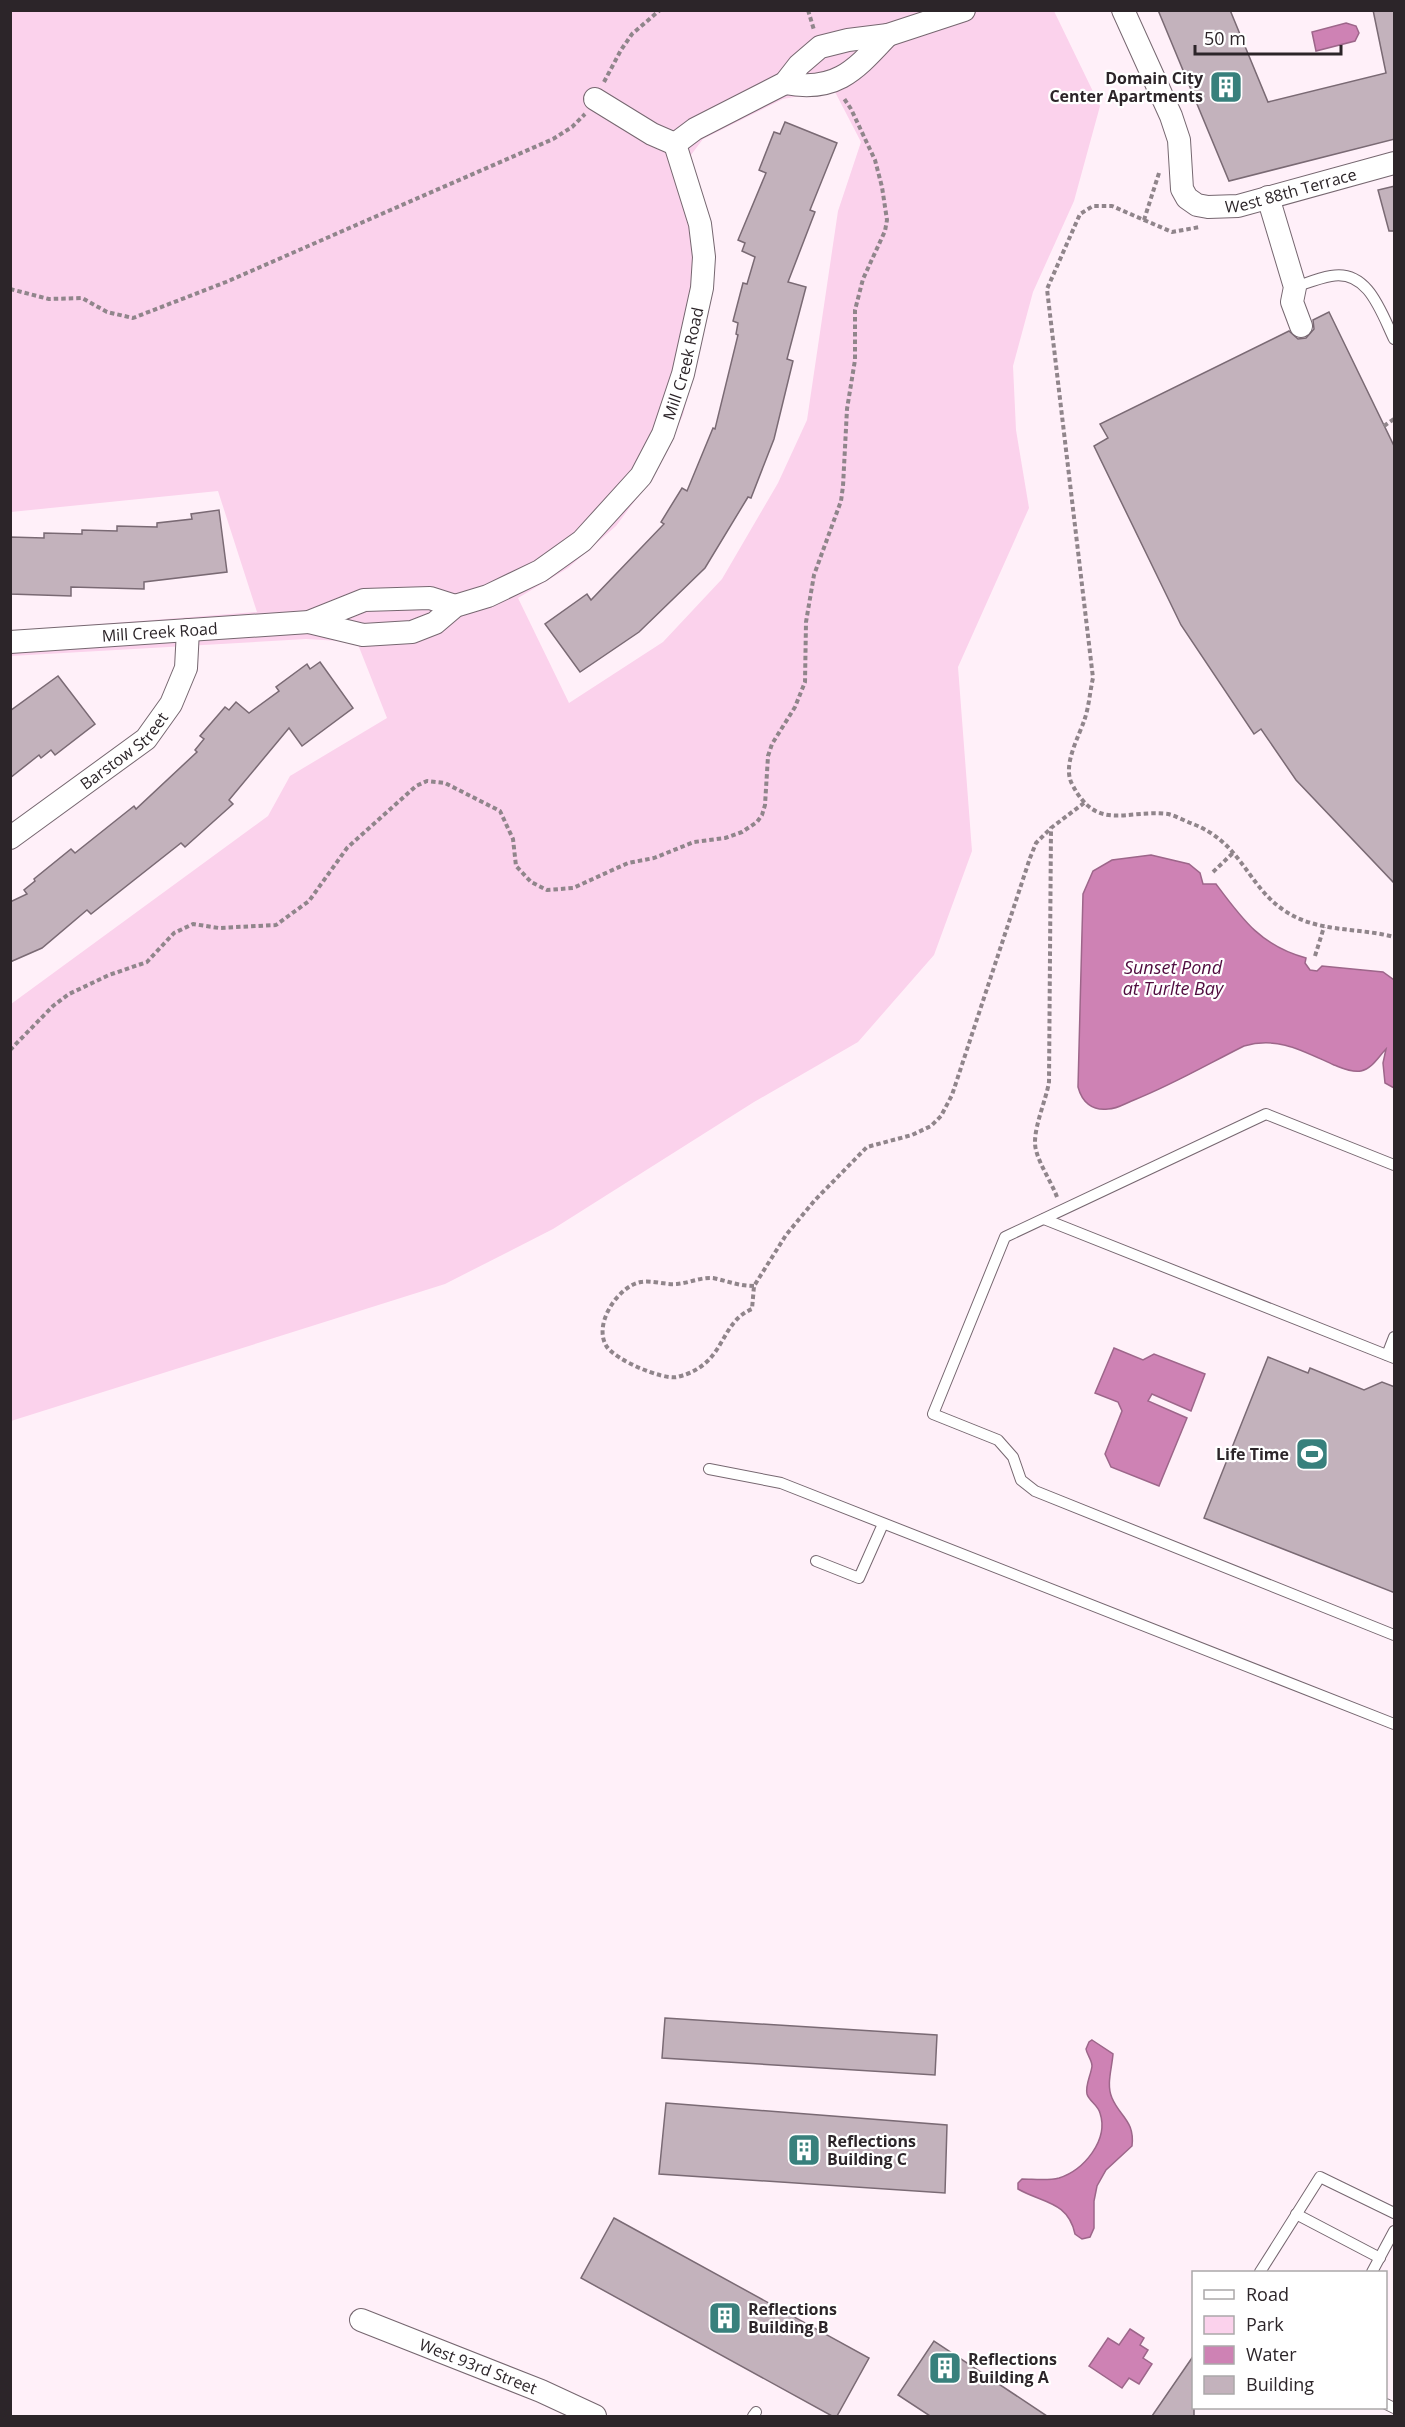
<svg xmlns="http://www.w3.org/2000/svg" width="1405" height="2427" viewBox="0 0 1405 2427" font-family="'Open Sans',sans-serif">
  <rect width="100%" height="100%" fill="#fff0f9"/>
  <!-- green -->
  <path fill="#fbd2ec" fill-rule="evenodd" d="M11,11H1054L1100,106L1074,201L1033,292L1013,366L1016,430L1029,508L958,667L972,851L934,955L858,1042L754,1102L553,1229L445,1284L11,1421V1004L268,816L290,776L387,718L357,642L306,639L11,656V631L257,612L218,491L11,512ZM834,90L861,142L838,211L807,420L778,483L722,579L663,642L569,703L518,598L568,568L616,526L654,475L683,415L712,295L713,241L688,159L703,139L783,99Z"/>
  <!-- water -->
  <g fill="#ce82b4" stroke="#9d668a" stroke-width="1.5">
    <polygon points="1346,23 1356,26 1359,33 1355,41 1316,51 1312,32"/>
    <path d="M1151,855L1189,864L1200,873L1203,884H1216C1242,919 1261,946 1306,958L1305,963L1310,970L1317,971L1322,966L1383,972L1394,980V1088L1385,1083L1383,1063L1386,1049C1379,1056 1372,1069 1361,1071C1352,1073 1342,1068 1334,1065C1303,1051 1278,1036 1244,1046C1208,1064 1172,1085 1134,1100C1126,1103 1117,1109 1108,1109C1092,1111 1082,1102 1078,1087L1083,894L1093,871L1112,860Z"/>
    <polygon points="1114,1348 1143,1360 1154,1354 1205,1374 1191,1411 1152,1394 1148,1401 1187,1418 1159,1486 1111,1467 1105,1454 1122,1411 1118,1402 1095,1393"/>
    <path d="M1092,2040L1113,2054C1112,2068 1106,2085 1112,2098C1120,2117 1135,2121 1132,2146L1106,2170L1097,2186L1094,2201V2228L1090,2237L1082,2239L1075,2234C1068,2201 1042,2203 1018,2189V2183L1022,2179C1033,2179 1048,2181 1059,2178C1084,2170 1109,2140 1100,2113C1098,2105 1089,2101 1087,2094C1085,2085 1091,2075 1092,2066C1092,2060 1087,2055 1086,2049L1089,2042Z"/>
    <polygon points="1130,2329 1144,2338 1140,2345 1148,2350 1143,2358 1152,2364 1139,2384 1129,2378 1122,2388 1089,2366 1108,2338 1119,2345"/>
  </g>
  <!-- building -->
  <g fill="#c3b2bc" stroke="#7a6a74" stroke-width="1.5">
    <polygon points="1158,10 1230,10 1268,102 1386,73 1373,10 1395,10 1395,139 1229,181"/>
    <polygon points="785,122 837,143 810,210 815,212 788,282 806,287 787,359 793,361 774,439 751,498 748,497 705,568 639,632 580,672 545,624 587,594 591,600 664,524 661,522 682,488 687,491 713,428 715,429 738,335 736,334 738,323 733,321 743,283 747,284 755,257 742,251 745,243 738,240 766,173 759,170 774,132 780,134"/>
    <polygon points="1395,186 1395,231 1389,231 1378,190"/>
    <polygon points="1329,312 1395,448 1395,884 1296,780 1261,729 1254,734 1181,625 1094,446 1108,438 1100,424 1289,331 1298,339 1306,338 1314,329 1313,320"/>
    <polygon points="219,510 227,572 144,582 144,589 71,587 71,596 10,594 10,537 44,538 44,533 82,534 82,530 117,531 117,526 157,527 157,523 192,519 191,514"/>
    <polygon points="320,662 353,708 302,746 289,728 229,800 233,804 185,847 181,843 91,914 87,910 42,948 10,962 10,902 27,894 24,890 35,881 34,879 71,849 75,853 134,806 136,809 197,752 195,750 204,739 200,736 225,707 229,710 236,702 249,713 279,691 276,687 307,664 310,669"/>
    <polygon points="58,676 95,724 55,755 51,750 41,758 39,755 10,778 10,711"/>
    <polygon points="1268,1357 1308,1373 1310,1368 1364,1390 1382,1382 1395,1387 1395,1593 1204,1518"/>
    <polygon points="665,2018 937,2035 935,2075 662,2058"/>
    <polygon points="666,2103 947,2125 945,2193 659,2174"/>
    <polygon points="614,2218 869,2358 837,2416 832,2416 581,2278"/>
    <polygon points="934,2341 1047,2416 930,2416 898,2395"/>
    <polygon points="1194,2355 1194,2416 1152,2416"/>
  </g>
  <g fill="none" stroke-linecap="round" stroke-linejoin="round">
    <!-- service casing -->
    <g stroke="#766770" stroke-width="12">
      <g id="service">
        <path d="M1295,287C1307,283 1319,278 1331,276C1368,269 1381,312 1394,339"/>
        <polyline points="1394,1165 1266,1114 1005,1237 933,1414 998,1440 1013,1457 1021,1480 1035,1491 1394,1635"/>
        <polyline points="1044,1219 1394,1358"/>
        <polyline points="1387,1355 1394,1337"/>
        <polyline points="709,1469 781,1483 1394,1724"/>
        <polyline points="816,1561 859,1578 883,1524"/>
        <polyline points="1296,2214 1380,2258"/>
        <polyline points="1260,2272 1320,2177 1394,2213"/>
        <polyline points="1372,2272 1394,2231"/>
        <polyline points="1386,2404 1394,2408"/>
        <polyline points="753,2416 756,2412"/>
      </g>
    </g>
    <!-- minor casing -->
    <g stroke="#766770" stroke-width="24">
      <g id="minor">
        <path id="s1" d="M1123,10L1171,116L1179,140L1182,189L1187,198L1197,205L1208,207L1238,206L1394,163"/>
        <path d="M785,83C837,93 856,69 888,35"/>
        <polyline points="595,99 652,134 675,144"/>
        <polyline points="1268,197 1295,287 1292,302 1301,326"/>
        <path id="s2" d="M309,622L363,635L412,632L435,623L455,606L488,596L540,571L582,541L641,476L663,434L683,374L702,288L704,257L700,224L675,144L695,129L785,83L799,65L820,47L848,40L888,35L964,10"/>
        <path id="s3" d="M10,642L309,622L364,600L430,598L455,606"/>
        <path id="s4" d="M10,838L146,739L171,704L186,668L188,630"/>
        <path id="s5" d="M361,2320L541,2391L595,2416"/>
      </g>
    </g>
    <!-- path -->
    <g stroke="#90858b" stroke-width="4" stroke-dasharray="4.5 3" stroke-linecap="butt">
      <polyline points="808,10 814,30"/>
      <polyline points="604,82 621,50 632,34 660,10"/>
      <path d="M1159,173L1144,220L1112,206H1093L1080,214L1047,289L1093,678C1090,691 1089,706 1085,718C1079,737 1062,765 1072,784C1097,833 1126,809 1168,814C1176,816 1185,821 1193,824C1242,843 1247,886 1285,911C1318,933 1357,927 1394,937"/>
      <polyline points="1144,220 1172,232 1200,227"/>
      <polyline points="10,289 49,299 82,298 107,312 133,318 226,282 553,139 572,127 585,114"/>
      <polyline points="1384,426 1394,419"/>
      <polyline points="1213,872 1234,852"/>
      <polyline points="1315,956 1324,927"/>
      <polyline points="10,1050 53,1006 69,994 109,975 147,962 174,933 193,924 219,928 276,925 309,901 347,848 416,786 427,781 445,783 500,811 513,839 516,866 531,882 547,890 573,888 628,863 654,858 694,842 725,838 742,832 757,822 762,815 765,805 768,756 772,744 795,707 805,682 806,622 814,575 841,501 843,486 847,409 855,360 855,310 863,279 885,231 887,220 882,187 875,160 851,109 843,97"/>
      <path d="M1057,1197C1051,1181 1040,1166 1036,1150C1031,1133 1046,1101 1049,1082L1051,828L1084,803"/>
      <path d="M754,1286C739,1286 727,1281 713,1278C701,1277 689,1283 677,1284C665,1285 652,1280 641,1282C618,1286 592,1325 607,1347C616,1360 662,1380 677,1377C727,1365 718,1323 752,1309L754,1286L786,1235L815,1200L867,1147L912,1135L931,1126L941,1116L952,1095L1030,858L1036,843L1051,828"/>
    </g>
    <!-- service -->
    <use href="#service" stroke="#fff" stroke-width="10"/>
    <!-- minor -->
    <use href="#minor" stroke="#fff" stroke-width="22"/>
  </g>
  <!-- icons -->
  <defs>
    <g id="building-square" transform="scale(1.725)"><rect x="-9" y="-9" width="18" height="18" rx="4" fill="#38807c" stroke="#fff"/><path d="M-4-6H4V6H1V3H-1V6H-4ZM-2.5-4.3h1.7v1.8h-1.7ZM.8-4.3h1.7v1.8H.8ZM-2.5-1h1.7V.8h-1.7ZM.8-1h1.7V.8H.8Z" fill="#fff"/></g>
    <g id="stadium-square" transform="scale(1.725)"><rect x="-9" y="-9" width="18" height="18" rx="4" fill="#38807c" stroke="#fff"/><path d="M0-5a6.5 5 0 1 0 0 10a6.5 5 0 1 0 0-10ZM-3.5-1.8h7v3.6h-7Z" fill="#fff"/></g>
  </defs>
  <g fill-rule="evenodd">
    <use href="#building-square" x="1226" y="87"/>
    <use href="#stadium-square" x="1312" y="1454"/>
    <use href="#building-square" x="804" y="2150"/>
    <use href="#building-square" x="725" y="2318"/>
    <use href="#building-square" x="945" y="2368"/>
  </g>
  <g text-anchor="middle" stroke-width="4.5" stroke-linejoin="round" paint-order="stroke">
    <!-- poi labels -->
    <g font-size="16" font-weight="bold" fill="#2c2529" stroke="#fff" text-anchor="start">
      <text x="1203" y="84" text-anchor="end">Domain City<tspan x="1203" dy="18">Center Apartments</tspan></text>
      <text x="1289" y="1460" text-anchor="end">Life Time</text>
      <text x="827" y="2147">Reflections<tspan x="827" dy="18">Building C</tspan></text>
      <text x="748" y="2315">Reflections<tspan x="748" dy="18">Building B</tspan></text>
      <text x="968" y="2365">Reflections<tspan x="968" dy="18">Building A</tspan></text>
    </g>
    <!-- street labels -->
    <g font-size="16" fill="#2c2529" stroke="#fff">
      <text dy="6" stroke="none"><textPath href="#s1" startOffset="309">West 88th Terrace</textPath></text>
      <text dy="6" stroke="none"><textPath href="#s2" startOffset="508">Mill Creek Road</textPath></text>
      <text dy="6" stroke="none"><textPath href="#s3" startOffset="150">Mill Creek Road</textPath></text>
      <text dy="6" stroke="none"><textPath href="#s4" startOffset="144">Barstow Street</textPath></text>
      <text dy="6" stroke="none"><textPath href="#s5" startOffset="126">West 93rd Street</textPath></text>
    </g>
    <!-- water labels -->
    <g font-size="18" font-style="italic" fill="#500b3f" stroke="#fff">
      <text x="1173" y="974">Sunset Pond<tspan x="1173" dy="21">at Turlte Bay</tspan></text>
    </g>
  </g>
  <!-- border -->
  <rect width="1405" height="2427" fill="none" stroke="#2c2529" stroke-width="24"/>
  <!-- legend -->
  <rect x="1192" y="2271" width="195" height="138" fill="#ffffff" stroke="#aba8a9" stroke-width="1.5"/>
  <rect x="1204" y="2290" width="30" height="9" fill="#ffffff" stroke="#aba8a9" stroke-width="1.5"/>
  <text x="1246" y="2301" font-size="18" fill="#2c2529">Road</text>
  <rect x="1204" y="2316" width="30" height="18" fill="#fbd2ec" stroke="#aba8a9" stroke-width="1.5"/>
  <text x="1246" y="2331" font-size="18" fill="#2c2529">Park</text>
  <rect x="1204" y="2346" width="30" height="18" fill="#ce82b4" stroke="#aba8a9" stroke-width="1.5"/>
  <text x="1246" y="2361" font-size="18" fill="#2c2529">Water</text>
  <rect x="1204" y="2376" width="30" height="18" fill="#c3b2bc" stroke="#aba8a9" stroke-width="1.5"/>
  <text x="1246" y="2391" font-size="18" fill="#2c2529">Building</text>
  <!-- scale -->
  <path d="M1195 45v9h146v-9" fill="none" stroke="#2c2529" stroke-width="3"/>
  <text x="1204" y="45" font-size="18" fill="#2c2529" stroke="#ffffff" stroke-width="4.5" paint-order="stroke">50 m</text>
</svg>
